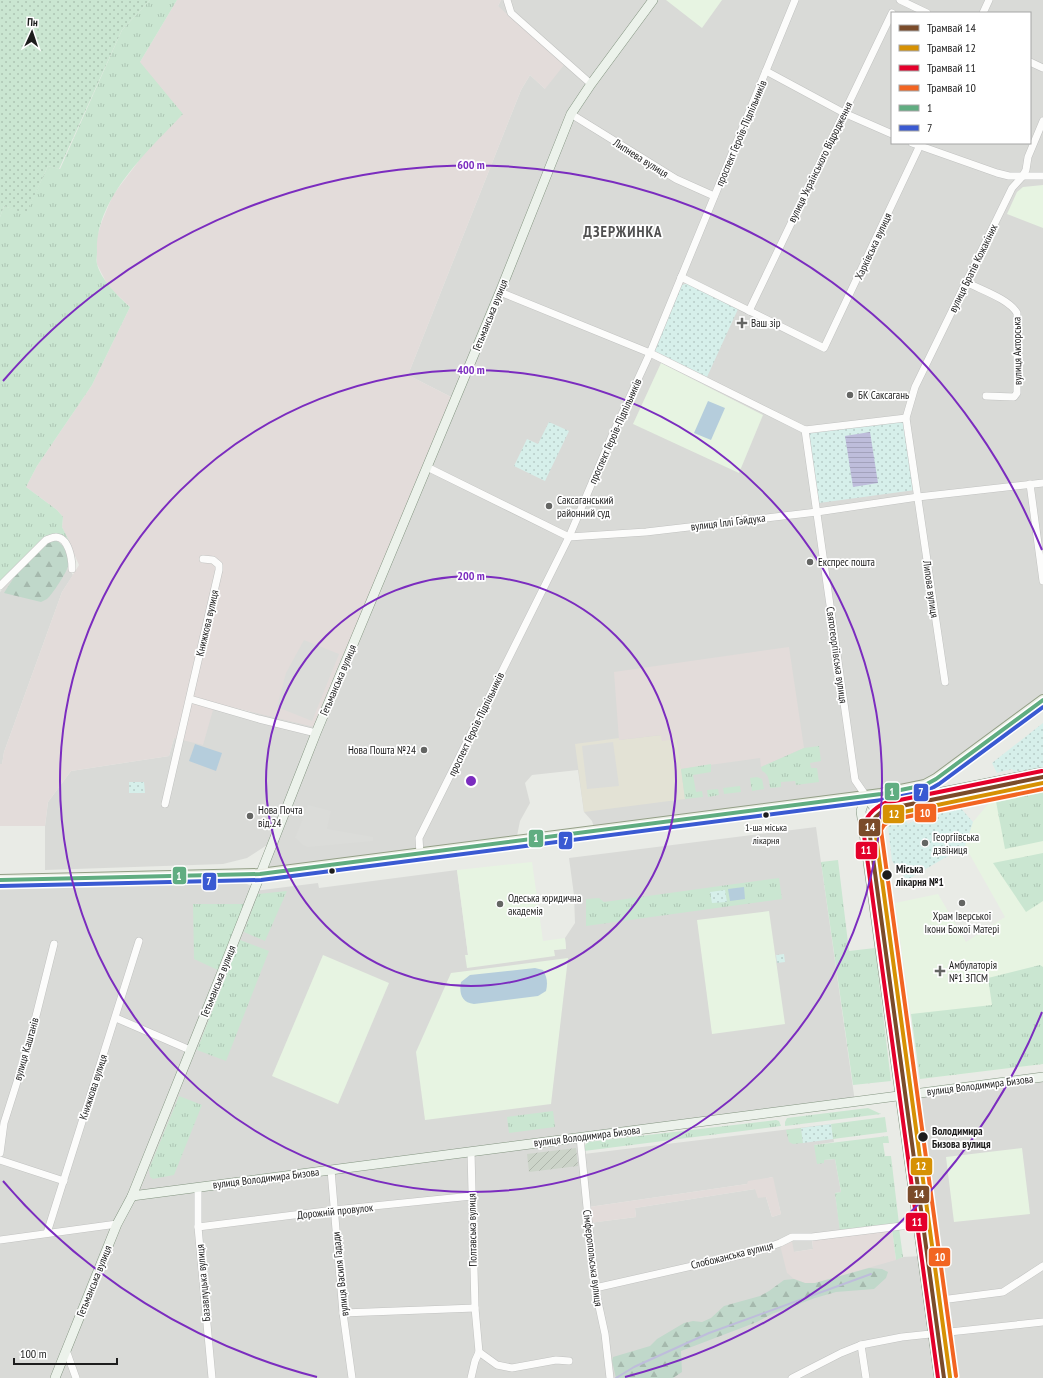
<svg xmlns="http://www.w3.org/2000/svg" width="1043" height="1378" viewBox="0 0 1043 1378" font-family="'PT Sans Narrow',sans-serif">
  <defs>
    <pattern id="construction-furrows" width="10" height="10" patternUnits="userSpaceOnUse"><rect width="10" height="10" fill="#ccd4c9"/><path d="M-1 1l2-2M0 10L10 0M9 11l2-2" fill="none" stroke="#afb6ac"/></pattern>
    <pattern id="grass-tufts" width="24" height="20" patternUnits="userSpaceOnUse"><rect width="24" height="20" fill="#cae6d1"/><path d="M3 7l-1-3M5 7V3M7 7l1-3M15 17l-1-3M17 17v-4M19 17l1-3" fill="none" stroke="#adc5b3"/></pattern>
    <pattern id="forest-firs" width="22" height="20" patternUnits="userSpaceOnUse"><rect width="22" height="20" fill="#c0d8ca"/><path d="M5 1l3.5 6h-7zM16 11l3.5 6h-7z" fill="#a5b9ad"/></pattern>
    <pattern id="park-dots" width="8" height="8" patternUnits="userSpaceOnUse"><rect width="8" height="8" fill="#d6efea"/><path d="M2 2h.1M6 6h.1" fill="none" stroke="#b7ccc8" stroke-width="1.8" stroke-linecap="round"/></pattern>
    <pattern id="garden-dots" width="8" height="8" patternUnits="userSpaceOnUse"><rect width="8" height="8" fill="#cae6d1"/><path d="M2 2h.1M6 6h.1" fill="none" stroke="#adc5b3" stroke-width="1.8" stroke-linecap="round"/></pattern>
    <pattern id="water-rules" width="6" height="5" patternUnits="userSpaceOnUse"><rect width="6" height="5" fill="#bebddb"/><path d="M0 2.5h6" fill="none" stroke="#a3a2bc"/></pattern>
  </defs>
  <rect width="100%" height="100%" fill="#e9ebe6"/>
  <!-- residential -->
  <g fill="#d9dad7" fill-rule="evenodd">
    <path d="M501,0H1043V700L925,785L595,831L592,821L584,812L578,770L532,775L525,783L530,803L520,821L516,841L260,874L274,836L267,845L247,858L223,864L45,870V826L48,802L71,771L169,756L174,738L215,702L250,712L455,399L408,375L521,90L530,75L545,89L498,6ZM892,13H1030V143H892Z"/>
    <polygon points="69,560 68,568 73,575 62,592 4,752 2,765 0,764 0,592 21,567"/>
    <polygon points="816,827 855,1102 580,1137 589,1223 636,1217 635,1208 755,1189 766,1197 772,1217 781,1214 772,1177 747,1184 589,1207 584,1154 831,1124 834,1142 814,1145 824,1160 835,1159 841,1192 835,1193 841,1235 812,1239 813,1249 794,1252 787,1273 887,1262 903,1257 922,1256 939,1378 0,1378 0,888 239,880 251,886 253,891 318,883 319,888 457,870 468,955 465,955 554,955 554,950 566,948 565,938 575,923 574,895 569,858"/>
    <polygon points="1043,1077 1043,1378 952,1378 913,1094"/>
  </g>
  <!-- commercial -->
  <polygon fill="#e3e2d5" points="662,735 677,739 685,799 584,812 575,744 619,738 619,740"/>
  <!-- industrial -->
  <g fill="#e3dcda">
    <polygon points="177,0 501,0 498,6 564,65 545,89 530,75 521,90 408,375 455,399 318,728 215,703 203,745 174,738 169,756 71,771 48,802 45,826 0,826 0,764 2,764 4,752 62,592 79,565 62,527 63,517 57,510 26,487 37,466 92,385 130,307 108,286 97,264 96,240 102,221 113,195 138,162 140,62"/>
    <polygon points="789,647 804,748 761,767 760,758 681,769 677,739 662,741 661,735 619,740 614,672"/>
    <polygon points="773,1177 781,1214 772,1217 766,1197 758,1198 755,1189 635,1208 636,1217 590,1223 589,1207 747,1184 748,1181"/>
    <polygon points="892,1229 896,1260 815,1283 805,1283 794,1279 787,1273 780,1245 792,1241 794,1252 813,1249 812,1239"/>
  </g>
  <!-- education -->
  <g fill="#e7f4e2">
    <polygon points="666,0 722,0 702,28"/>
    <polygon points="1043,185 1043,228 1007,214 1017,192 1023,187"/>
    <polygon points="661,363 763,415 739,473 633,424"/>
    <polygon points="1043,787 1043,1064 920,1079 895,903 938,894 966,942 1005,917 965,846 973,822 995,796"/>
    <polygon points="532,862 543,941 565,938 566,949 554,950 555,956 467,968 465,955 468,955 457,870"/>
    <polygon points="769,911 785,1024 712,1034 697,920"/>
    <polygon points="323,955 389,983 338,1104 272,1076"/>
    <polygon points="568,958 551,1104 425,1120 416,1052 451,973"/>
    <polygon points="1022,1148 1030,1214 954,1222 946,1157"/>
  </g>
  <!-- construction -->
  <polygon fill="url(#construction-furrows)" points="576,1148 578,1166 529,1172 527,1154"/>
  <!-- grass -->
  <g fill="url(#grass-tufts)">
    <path d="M150,0H177L140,62L183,114C149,150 95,198 97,252C97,256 96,260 97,264C101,280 118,296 130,307L92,385L37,466L26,487L57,510L63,517L62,527L70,543L62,536L0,582V217L4,206L26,213L48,166L60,169L122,30Z"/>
    <path d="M819,746L821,761L810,763L811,768H817L819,782L796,785L795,781L781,782V787L770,788C769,781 769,774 762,771L761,767L804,748Z"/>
    <polygon points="711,764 711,772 693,775 696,792 702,791 703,797 685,799 681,769"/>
    <polygon points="757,777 762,779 764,789 752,791 750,778"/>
    <polygon points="740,786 741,792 724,794 723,788"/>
    <polygon points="1043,787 1043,841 1005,849 995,796"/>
    <polygon points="718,789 719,795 708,797 707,790"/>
    <polygon points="1043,853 1043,901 1026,912 993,863"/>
    <polygon points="838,860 849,951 875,948 891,1081 853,1085 821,862"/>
    <polygon points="779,878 782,899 586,926 586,899 599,898 604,902"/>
    <polygon points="287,891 265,941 244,932 258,894"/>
    <polygon points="193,904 248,904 222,972 194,959"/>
    <polygon points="240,940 269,951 226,1061 197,1050"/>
    <polygon points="1040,965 1043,967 1043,1064 920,1079 911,1014 992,1005 988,978"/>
    <polygon points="179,1096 202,1105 174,1175 153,1179 150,1177 149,1169"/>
    <polygon points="868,1108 881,1114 785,1126 785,1122 787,1118"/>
    <polygon points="553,1111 555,1127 509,1133 507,1117"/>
    <polygon points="885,1117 887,1132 833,1139 831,1124"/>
    <polygon points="776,1120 779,1121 781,1126 584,1151 585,1145 588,1142"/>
    <polygon points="801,1128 803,1143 793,1144 789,1142 786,1130"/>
    <polygon points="888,1136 889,1143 883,1143 885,1156 891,1156 899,1224 840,1232 835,1193 841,1192 835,1159 824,1160 824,1163 817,1164 814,1145"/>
    <polygon points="899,1228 903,1257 896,1260 892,1229"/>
  </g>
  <!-- forest -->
  <g fill="url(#forest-firs)">
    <path d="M55,540C64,544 71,556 68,566C67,572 52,595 47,599C45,600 43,601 41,602L4,593C17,573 31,549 55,540Z"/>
    <polygon points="869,1268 882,1269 888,1272 886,1278 874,1289 836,1292 815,1298 772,1314 757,1322 681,1351 682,1372 673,1378 616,1378 612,1361 613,1357 650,1346 657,1339 684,1323 693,1321 702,1322 711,1318 724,1306 760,1296 769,1291 784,1280 794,1279 805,1283 815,1283"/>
  </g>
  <!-- park -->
  <g fill="url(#park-dots)">
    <polygon points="685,284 689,284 738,309 707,377 655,351 680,286"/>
    <polygon points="905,419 915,490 819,503 809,433"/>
    <polygon points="549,422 569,431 545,481 514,466 527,439 538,444"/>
    <polygon points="1043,723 1043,767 1014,772 1012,769 997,773 992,763"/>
    <polygon points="129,782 144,782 145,793 129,793"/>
    <polygon points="957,804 973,822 965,846 907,880 892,861 888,826 904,818 908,824 920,818 917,812"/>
    <polygon points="725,890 727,902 712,903 710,892"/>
    <polygon points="784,954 785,962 777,963 776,955"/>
    <polygon points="831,1124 833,1139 803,1143 801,1128"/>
  </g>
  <!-- garden -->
  <polygon fill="url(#garden-dots)" points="0,0 150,0 122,30 59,169 48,166 26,214 4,206 0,217"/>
  <!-- pitch -->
  <g fill="#b5cddc">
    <polygon points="708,401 725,408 711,440 694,433"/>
    <polygon points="195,744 222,753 216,771 189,761"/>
    <polygon points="744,887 745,899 730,901 728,889"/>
    <path d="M535,968L543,970C547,977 548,983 546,991L538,996L474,1004C461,1003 459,992 461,982L470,975Z"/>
  </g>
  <!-- parking -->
  <g fill="#dbdcd9">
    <polygon points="304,640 339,654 312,721 277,707 286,673"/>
    <polygon points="613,742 619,786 587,789 582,746"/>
    <polygon points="308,805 331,811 327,829 373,837 373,841 308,847 303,845 295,838"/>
  </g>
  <!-- water -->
  <polygon fill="url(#water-rules)" points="870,432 878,483 853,487 845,436"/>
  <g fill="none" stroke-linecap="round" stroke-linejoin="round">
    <!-- stream -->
    <polyline stroke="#bebddb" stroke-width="2" points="616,1378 634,1367 709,1333 871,1274"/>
    <!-- street casing -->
    <g stroke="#c1c2c0" stroke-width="8">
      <g id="street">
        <polyline points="507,0 511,13 591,84"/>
        <polyline points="900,0 927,13"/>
        <polyline points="983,13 989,0"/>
        <polyline points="1030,62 1043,68"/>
        <polyline points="766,71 844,113 892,134"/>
        <polyline points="571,114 676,179 714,196"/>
        <polyline points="912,143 997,173 1009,176 1043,176"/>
        <polyline points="681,277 824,348 921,143"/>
        <path d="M966,282C981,290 1009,299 1017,313V393L1014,397L986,396"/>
        <polyline points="500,292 650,353 805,430"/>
        <polyline points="749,311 892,13"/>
        <polyline points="805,430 855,780 866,796"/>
        <polyline points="805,430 906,418"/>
        <polyline points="427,467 569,537 646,532 817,512 918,497 1043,483"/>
        <polyline points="1030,484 1043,581"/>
        <path d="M0,586L46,540C49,539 53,537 56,537C69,538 72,559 72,569"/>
        <polyline points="945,682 906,418 915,387 1012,188 1022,177 1026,170 1028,157 1043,121"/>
        <polyline points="190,699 259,719 316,733"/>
        <polyline points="165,804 219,570 219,565 213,560 203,559"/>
        <polyline points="420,854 419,838 569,537 611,438 650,353 795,0"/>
        <polyline points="116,1018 190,1050"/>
        <polyline points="580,1137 595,1288 605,1334 610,1378"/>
        <polyline points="471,1152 475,1308 479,1352"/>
        <polyline points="0,1153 4,1123 29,1044 54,944"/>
        <polyline points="0,1160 64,1181"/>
        <polyline points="331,1170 343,1313 352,1378"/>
        <polyline points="198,1187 198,1227 212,1378"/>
        <polyline points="198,1227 334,1210 472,1196"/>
        <polyline points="47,1233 139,941"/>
        <polyline points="0,1240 117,1224"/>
        <polyline points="595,1288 754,1252 780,1243 792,1237 812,1237 918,1224"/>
        <polyline points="941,1300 1003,1292 1043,1266"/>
        <polyline points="343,1313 475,1308"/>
        <polyline points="861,1345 866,1378"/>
        <polyline points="66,1350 76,1378"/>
        <polyline points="471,1378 475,1361 479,1352 497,1365 512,1368 556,1360 569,1361"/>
        <polyline points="792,1378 841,1353 861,1345 902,1337 1043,1322"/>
      </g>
    </g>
    <!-- secondary casing -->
    <g stroke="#839480" stroke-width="10">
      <g id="secondary">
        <polyline points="891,794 927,795 1043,772"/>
        <polyline points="866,796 875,809 952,1378"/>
        <polyline points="866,796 861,811 939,1378"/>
        <polyline points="132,1196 1043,1077"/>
        <polyline points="55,1378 117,1224 132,1196 222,972 316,733 500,292 571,114 591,84 653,0"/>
      </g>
    </g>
    <!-- primary casing -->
    <g stroke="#939f86" stroke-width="12">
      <polyline id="primary" points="0,880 260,874 881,794 925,785 936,779 1043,700"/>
    </g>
    <!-- street -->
    <use href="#street" stroke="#fcfcfb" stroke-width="7"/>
    <!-- secondary -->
    <use href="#secondary" stroke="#ecf2eb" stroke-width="9"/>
    <!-- primary -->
    <use href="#primary" stroke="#ebeee5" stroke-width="10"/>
    <!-- bus-1 casing -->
    <g stroke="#fff" stroke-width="7">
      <polyline id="bus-1" points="0,880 260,874 881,794 925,785 936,779 1043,700"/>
    </g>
    <!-- bus-2 casing -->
    <g stroke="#fff" stroke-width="7">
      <polyline id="bus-2" points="0,886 261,880 882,800 927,791 939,784 1043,707"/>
    </g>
    <!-- bus-1 -->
    <use href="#bus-1" stroke="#60ad81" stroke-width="4"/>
    <!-- bus-2 -->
    <use href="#bus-2" stroke="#3a5ad2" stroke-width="4"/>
    <!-- tram-1 casing -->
    <g stroke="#fff" stroke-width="7">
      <path id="tram-1" d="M944,1378L869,829C872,819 878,813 887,809L1043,777"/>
    </g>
    <!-- tram-2 casing -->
    <g stroke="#fff" stroke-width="7">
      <polyline id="tram-2" points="950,1377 875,829 880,821 889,815 1043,783"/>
    </g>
    <!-- tram-3 casing -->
    <g stroke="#fff" stroke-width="7">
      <path id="tram-3" d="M938,1378L863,828C866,816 874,808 885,803L1042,771"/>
    </g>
    <!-- tram-4 casing -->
    <g stroke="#fff" stroke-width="7">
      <polyline id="tram-4" points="956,1376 881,830 884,825 891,820 1043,789"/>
    </g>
    <!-- tram-1 -->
    <use href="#tram-1" stroke="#7a4b2a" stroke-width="4"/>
    <!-- tram-2 -->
    <use href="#tram-2" stroke="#d69104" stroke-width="4"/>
    <!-- tram-3 -->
    <use href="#tram-3" stroke="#e4002b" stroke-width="4"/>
    <!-- tram-4 -->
    <use href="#tram-4" stroke="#f26522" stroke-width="4"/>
  </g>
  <!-- distance rings -->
  <g fill="none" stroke="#7b2cbf" stroke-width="2">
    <circle cx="471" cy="781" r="205"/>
    <circle cx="471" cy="781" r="411"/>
    <path d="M1042 1012A616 616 0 0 1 625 1377M317 1377A616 616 0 0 1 3 1181M3 381A616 616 0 0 1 1042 550"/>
  </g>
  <!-- markers -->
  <g fill="#646563" stroke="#fff" stroke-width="1.5">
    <path d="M740 317h4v4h4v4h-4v4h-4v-4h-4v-4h4z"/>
    <circle cx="850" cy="395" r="4"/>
    <circle cx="549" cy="506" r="4"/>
    <circle cx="810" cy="562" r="4"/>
    <circle cx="424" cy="750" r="4"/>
    <circle cx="250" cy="816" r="4"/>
    <circle cx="925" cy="843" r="4"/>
    <circle cx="962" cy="903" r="4"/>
    <circle cx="500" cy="904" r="4"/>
    <path d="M938 965h4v4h4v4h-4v4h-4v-4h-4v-4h4z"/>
  </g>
  <g fill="#1d1d1d" stroke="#fff" stroke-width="1.5">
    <circle cx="766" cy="815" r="3.5"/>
    <circle cx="332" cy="871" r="3.5"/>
    <circle cx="887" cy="875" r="5.5"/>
    <circle cx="923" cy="1137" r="5.5"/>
  </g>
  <g text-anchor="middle" stroke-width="3.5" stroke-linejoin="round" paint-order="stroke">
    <!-- bus labels -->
    <g font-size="10" fill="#1d1d1d" stroke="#fff">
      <text x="766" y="831">1-ша міська<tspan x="766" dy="13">лікарня</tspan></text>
    </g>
    <!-- street labels -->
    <g font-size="11" fill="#1d1d1d" stroke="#fff">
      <text transform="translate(741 133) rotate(-67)" y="4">проспект Героїв-Підпільників</text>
      <text transform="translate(641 158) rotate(32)" y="4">Липнева вулиця</text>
      <text transform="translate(820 162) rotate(-64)" y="4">вулиця Українського Відродження</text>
      <text transform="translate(873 246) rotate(-65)" y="4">Харківська вулиця</text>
      <text transform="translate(973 268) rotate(-64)" y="4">вулиця Братів Кожакіних</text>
      <text transform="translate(490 315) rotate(-68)" y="4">Гетьманська вулиця</text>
      <text transform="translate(1017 351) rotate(-91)" y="4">вулиця Акторська</text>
      <text transform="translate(615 431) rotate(-66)" y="4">проспект Героїв-Підпільників</text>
      <text transform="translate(728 522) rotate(-7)" y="4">вулиця Іллі Гайдука</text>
      <text transform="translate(931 589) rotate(82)" y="4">Липова вулиця</text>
      <text transform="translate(207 623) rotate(-77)" y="4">Книжкова вулиця</text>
      <text transform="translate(837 655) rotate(82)" y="4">Святогеоргіївська вулиця</text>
      <text transform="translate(338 680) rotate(-67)" y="4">Гетьманська вулиця</text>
      <text transform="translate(476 724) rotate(-64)" y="4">проспект Героїв-Підпільників</text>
      <text transform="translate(218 981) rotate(-68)" y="4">Гетьманська вулиця</text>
      <text transform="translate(26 1049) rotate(-74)" y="4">вулиця Каштанів</text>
      <text transform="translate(980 1085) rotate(-7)" y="4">вулиця Володимира Бизова</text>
      <text transform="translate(93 1087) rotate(-72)" y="4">Книжкова вулиця</text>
      <text transform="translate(587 1136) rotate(-7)" y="4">вулиця Володимира Бизова</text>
      <text transform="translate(266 1178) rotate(-7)" y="4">вулиця Володимира Бизова</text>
      <text transform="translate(335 1211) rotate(-6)" y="4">Дорожній провулок</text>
      <text transform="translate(472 1230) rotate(-91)" y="4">Полтавська вулиця</text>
      <text transform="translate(732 1255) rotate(-14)" y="4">Слобожанська вулиця</text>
      <text transform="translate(593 1258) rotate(83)" y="4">Сімферопольська вулиця</text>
      <text transform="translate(340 1274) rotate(-96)" y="4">вулиця Василя Гадади</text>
      <text transform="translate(94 1281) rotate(-68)" y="4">Гетьманська вулиця</text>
      <text transform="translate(203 1283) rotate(-95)" y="4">Базавлуцька вулиця</text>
    </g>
    <!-- poi labels -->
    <g font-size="11" fill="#1d1d1d" stroke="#fff" text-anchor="start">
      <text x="751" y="327">Ваш зір</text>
      <text x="858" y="399">БК Саксагань</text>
      <text x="557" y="504">Саксаганський<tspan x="557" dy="13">районний суд</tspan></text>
      <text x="818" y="566">Експрес пошта</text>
      <text x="416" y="754" text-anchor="end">Нова Пошта №24</text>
      <text x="258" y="814">Нова Почта<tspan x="258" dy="13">від.24</tspan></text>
      <text x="933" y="841">Георгіївська<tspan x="933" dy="13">дзвіниця</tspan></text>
      <text x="508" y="902">Одеська юридична<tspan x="508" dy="13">академія</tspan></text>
      <text x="962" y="920" text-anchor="middle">Храм Іверської<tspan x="962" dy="13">Ікони Божої Матері</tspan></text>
      <text x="949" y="969">Амбулаторія<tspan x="949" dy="13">№1 ЗПСМ</tspan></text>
    </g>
    <!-- stop labels -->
    <g font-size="11" font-weight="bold" fill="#1d1d1d" stroke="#fff" text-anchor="start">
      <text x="896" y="873">Міська<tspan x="896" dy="13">лікарня №1</tspan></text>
      <text x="932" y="1135">Володимира<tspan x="932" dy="13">Бизова вулиця</tspan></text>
    </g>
    <!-- district labels -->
    <g font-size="15" font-weight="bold" letter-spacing="1" fill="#505050" stroke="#fff">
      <text x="623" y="237">ДЗЕРЖИНКА</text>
    </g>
  </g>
  <circle cx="471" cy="781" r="6" fill="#7b2cbf" stroke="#fff" stroke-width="2"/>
  <g font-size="12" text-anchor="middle" font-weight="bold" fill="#7b2cbf" stroke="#fff" stroke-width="3.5" stroke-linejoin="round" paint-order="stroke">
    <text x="471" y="169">600 m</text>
    <text x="471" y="374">400 m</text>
    <text x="471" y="580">200 m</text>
  </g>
  <g stroke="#fff" stroke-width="1.5">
    <rect x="884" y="782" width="16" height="19" rx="4" fill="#60ad81"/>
    <rect x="913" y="783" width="16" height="19" rx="4" fill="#3a5ad2"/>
    <rect x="914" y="803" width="23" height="20" rx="4" fill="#f26522"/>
    <rect x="882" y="804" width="23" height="20" rx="4" fill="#d69104"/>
    <rect x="858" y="818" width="23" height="19" rx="4" fill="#7a4b2a"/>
    <rect x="528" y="829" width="16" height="19" rx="4" fill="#60ad81"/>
    <rect x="558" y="831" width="15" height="19" rx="4" fill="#3a5ad2"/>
    <rect x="855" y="841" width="23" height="19" rx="4" fill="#e4002b"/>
    <rect x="172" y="866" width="15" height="19" rx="4" fill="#60ad81"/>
    <rect x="202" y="872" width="15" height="19" rx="4" fill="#3a5ad2"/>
    <rect x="910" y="1157" width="23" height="19" rx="4" fill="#d69104"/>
    <rect x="907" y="1185" width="23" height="19" rx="4" fill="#7a4b2a"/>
    <rect x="905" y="1212" width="23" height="20" rx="4" fill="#e4002b"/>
    <rect x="928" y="1247" width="23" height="20" rx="4" fill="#f26522"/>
  </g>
  <g font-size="11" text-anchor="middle" font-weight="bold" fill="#fff">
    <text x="892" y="796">1</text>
    <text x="921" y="796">7</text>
    <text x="925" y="817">10</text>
    <text x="894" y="818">12</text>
    <text x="870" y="831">14</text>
    <text x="536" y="842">1</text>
    <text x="566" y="845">7</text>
    <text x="866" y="854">11</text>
    <text x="179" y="880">1</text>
    <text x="209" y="885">7</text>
    <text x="921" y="1170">12</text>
    <text x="919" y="1198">14</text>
    <text x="917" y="1226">11</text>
    <text x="940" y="1261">10</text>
  </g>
  <!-- legend -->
  <rect x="891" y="12" width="140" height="132" fill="#ffffff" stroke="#a5a5a5"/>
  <rect x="899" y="25" width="20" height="6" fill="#7a4b2a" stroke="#a5a5a5"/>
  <text x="927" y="32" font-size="12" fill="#1d1d1d">Трамвай 14</text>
  <rect x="899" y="45" width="20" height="6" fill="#d69104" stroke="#a5a5a5"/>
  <text x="927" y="52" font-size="12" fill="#1d1d1d">Трамвай 12</text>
  <rect x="899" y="65" width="20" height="6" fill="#e4002b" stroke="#a5a5a5"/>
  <text x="927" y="72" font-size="12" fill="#1d1d1d">Трамвай 11</text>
  <rect x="899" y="85" width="20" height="6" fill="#f26522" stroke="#a5a5a5"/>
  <text x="927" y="92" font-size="12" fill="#1d1d1d">Трамвай 10</text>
  <rect x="899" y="105" width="20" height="6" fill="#60ad81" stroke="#a5a5a5"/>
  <text x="927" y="112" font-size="12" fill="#1d1d1d">1</text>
  <rect x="899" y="125" width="20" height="6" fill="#3a5ad2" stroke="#a5a5a5"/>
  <text x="927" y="132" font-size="12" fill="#1d1d1d">7</text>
  <!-- north arrow -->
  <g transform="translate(32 32) rotate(3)" stroke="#ffffff" stroke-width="3" paint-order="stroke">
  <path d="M0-3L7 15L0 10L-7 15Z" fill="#1d1d1d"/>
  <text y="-6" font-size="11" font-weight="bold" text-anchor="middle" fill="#1d1d1d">Пн</text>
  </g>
  <!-- scale -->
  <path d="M14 1358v6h103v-6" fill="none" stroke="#1d1d1d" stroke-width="2"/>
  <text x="20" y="1358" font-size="12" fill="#1d1d1d" stroke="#ffffff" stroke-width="3" paint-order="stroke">100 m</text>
</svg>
